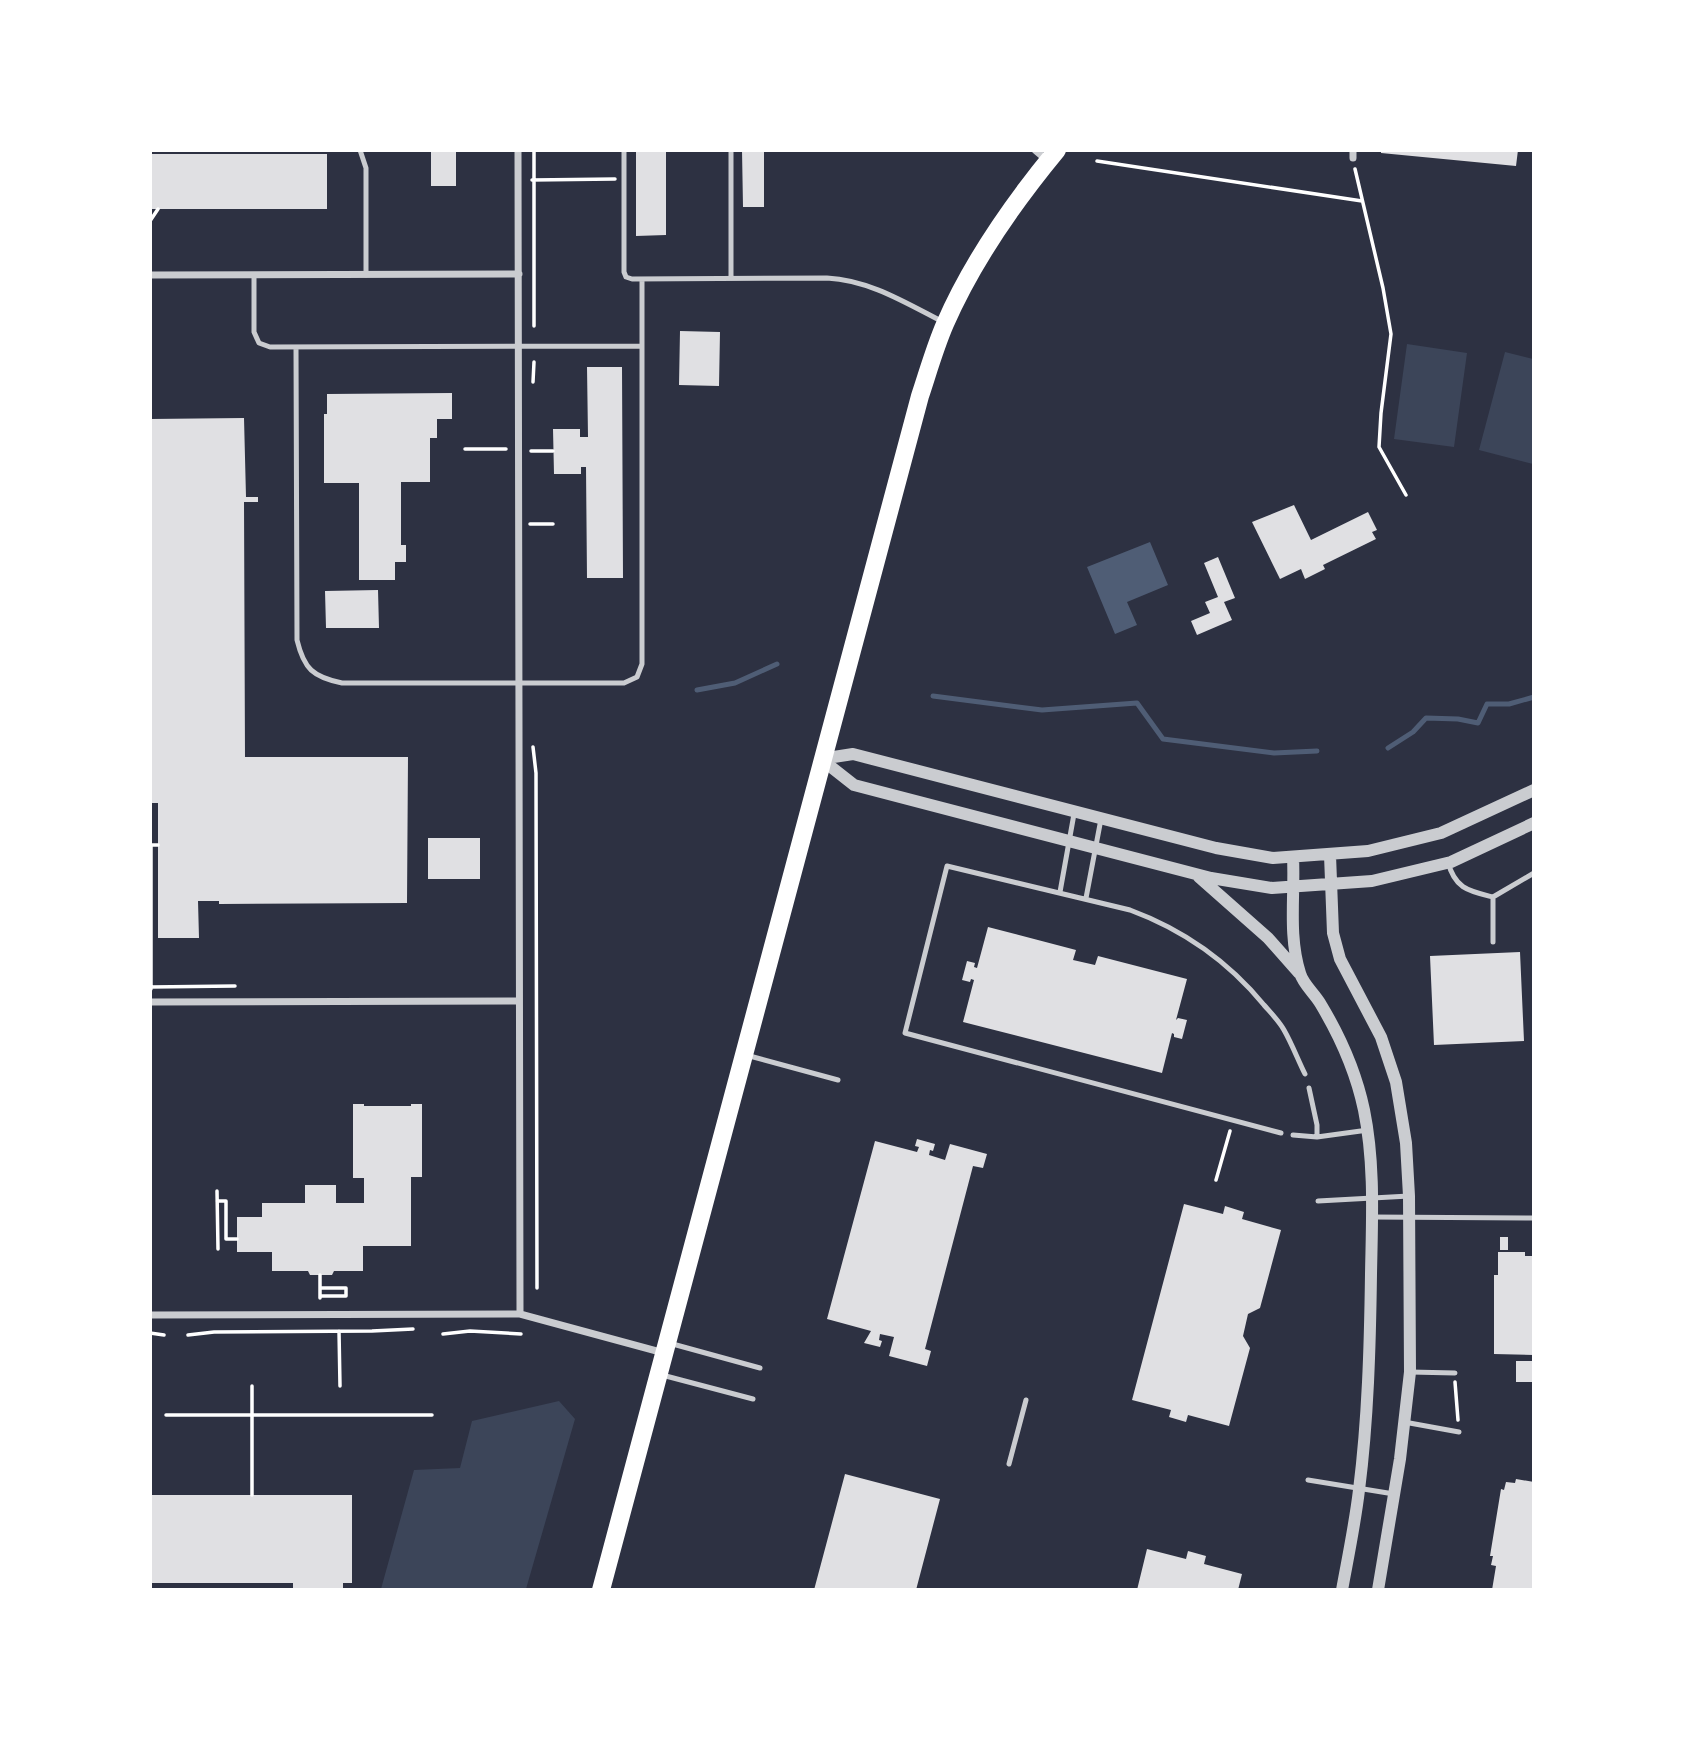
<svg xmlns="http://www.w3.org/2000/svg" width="1684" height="1740" font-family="'Source Sans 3',sans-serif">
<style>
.green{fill:#3c4559}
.water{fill:#4f5d75}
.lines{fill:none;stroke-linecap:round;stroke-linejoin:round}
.stream{stroke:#4f5d75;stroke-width:5}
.building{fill:#e0e0e3}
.path{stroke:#fff;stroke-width:3.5}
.service{stroke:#caccd0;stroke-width:5}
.minor{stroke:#caccd0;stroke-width:7}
.tertiary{stroke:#caccd0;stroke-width:12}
.primary{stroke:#fff;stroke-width:18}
</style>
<rect width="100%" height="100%" fill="#2d3142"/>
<path class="green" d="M1407 344 1467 353 1454 447 1394 439Z
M1505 352 1533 359V464L1479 450Z
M559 1401 575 1419 526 1589H381L414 1470 460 1468 472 1421Z"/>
<path class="water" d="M1150 542 1168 585 1127 602 1137 625 1115 634 1087 567Z"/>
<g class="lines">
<path class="stream" d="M697 690 735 683 777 664
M933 696 1042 710 1137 703 1163 739 1274 753 1317 751
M1388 748 1413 732 1426 718 1458 719 1478 723 1487 704H1509L1534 697"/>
</g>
<path class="building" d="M431 150H456V186H431Z
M636 150H666V235L636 236Z
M742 150H764V207H743Z
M1381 150H1518L1516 166 1381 153Z
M150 154H327V209H150Z
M680 331 720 332 719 386 679 385Z
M587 367H622L623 578H587L586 467H581V474H554L553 429H580V437H588Z
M452 393V419H437V438H430V482H401V545H406V562H395V580H359V483H324V414H327V394Z
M244 418 246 497H258V502H244L245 757H408L407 903 219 904V901H198L199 938H158V803H150V419Z
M1294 505 1311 540 1368 512 1377 530 1372 532 1376 539 1323 565 1325 569 1305 579 1301 569 1280 579 1252 522Z
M1218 557 1235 598 1224 602 1232 620 1197 635 1191 621 1210 613 1205 602 1218 597 1204 563Z
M378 590 379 628H326L325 591Z
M428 838H480V879H428Z
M988 927 1076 950 1073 960 1095 965 1098 956 1187 979 1176 1020 1178 1018 1187 1020 1182 1039 1174 1037V1034L1172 1033 1162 1073 963 1022 974 980 971 979 970 982 962 980 967 961 975 963 974 967 977 968Z
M1520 952 1524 1041 1434 1045 1430 956Z
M353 1104H364V1106H411V1104H422V1177H411V1246H363V1271H334L332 1275H310L308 1271H272V1252H237V1217H262V1203H305V1185H336V1203H364V1178H353Z
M917 1139 935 1144 933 1151 930 1150 929 1155 945 1160 950 1144 987 1154 983 1168 973 1166 925 1349 931 1351 927 1366 889 1356 894 1337 880 1334 879 1340 882 1341 880 1347 864 1343 871 1331 827 1319 875 1141 917 1152 919 1147 915 1146Z
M1184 1204 1223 1214 1225 1206 1244 1212 1242 1219 1281 1230 1260 1308 1248 1314 1243 1336 1250 1348 1229 1426 1188 1415 1186 1422 1169 1417 1171 1410 1132 1400Z
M1500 1237H1508V1250H1500Z
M1498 1252H1525V1256H1534V1355L1494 1354V1275H1498Z
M1516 1361H1534V1382H1516Z
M845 1474 940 1499 916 1590H814Z
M1516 1479 1534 1482V1590H1492L1496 1566 1491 1565 1493 1556H1490L1501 1489 1504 1490 1506 1482 1515 1483Z
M150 1495H352V1583H343V1590H293V1583H150Z
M1147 1549 1186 1559 1188 1551 1206 1556 1204 1564 1242 1574 1238 1590H1137Z"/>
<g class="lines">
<path class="path" d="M534 150V326
M1097 161 1362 201
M1355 169 1383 288 1391 334 1381 413 1379 447 1406 495
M532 180 615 179
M150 221 158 209
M533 382 534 362
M465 449H506
M531 451H553
M530 524H553
M533 747 536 773 537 1288
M150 987 235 986
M151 989V845H158
M1216 1180 1230 1131
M217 1191 218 1249
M217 1201H226V1239
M226 1239H237
M320 1275V1298
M320 1288H346V1296H320
M339 1331 340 1386
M150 1333 164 1335
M443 1334 470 1331 521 1334
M188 1335 214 1332 372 1331 413 1329
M1455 1382 1458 1420
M252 1386V1495
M166 1415H432"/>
<path class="service" d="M360 150 366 168V275
M624 150V272L626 277 632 279 827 278C869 280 906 303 943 322
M731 150V278
M254 275V332L259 343 270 347 642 346V664L637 677 624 683H342C313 677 304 669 297 640L296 347
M642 279V346
M1448 862C1455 889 1469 891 1493 897
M1060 892 1074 814
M1086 898 1101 819
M1493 942V897L1534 873
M746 1055 838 1080
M1309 1088 1317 1125V1137
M1281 1133 905 1033 947 866 1130 910C1184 930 1228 961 1264 1005 1271 1013 1279 1021 1284 1030 1292 1044 1298 1060 1305 1074
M1293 1135 1317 1137 1368 1130
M1318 1201 1409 1196
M1372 1217 1534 1218
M669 1343 760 1368
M1410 1372 1455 1373
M662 1375 753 1399
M1404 1422 1459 1432
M1009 1464 1026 1400
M1308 1480 1394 1494"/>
<path class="minor" d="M518 150 520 1314
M1035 150 1048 161
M1353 158V150
M150 275 519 274
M150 1002 519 1001
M150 1315 520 1314 664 1353"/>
<path class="tertiary" d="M821 759 854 785 1211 878 1272 888 1372 881 1451 862 1534 823
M821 759 853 754 1216 848 1273 858 1368 851 1441 833 1534 790
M1330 855 1333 933 1340 959 1381 1037 1396 1082 1406 1143 1409 1196 1410 1372 1400 1459 1378 1590
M1293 857C1295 895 1288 935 1300 973 1303 984 1314 993 1320 1003 1340 1036 1356 1072 1364 1110 1375 1164 1372 1219 1371 1274 1370 1346 1368 1419 1359 1490 1355 1524 1348 1557 1342 1590
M1199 877 1268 938 1299 973"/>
<path class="primary" d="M601 1590 920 396C928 372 935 347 945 324 972 262 1014 202 1057 150"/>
</g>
<rect width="1684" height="1740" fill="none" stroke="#ffffff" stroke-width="304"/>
</svg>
